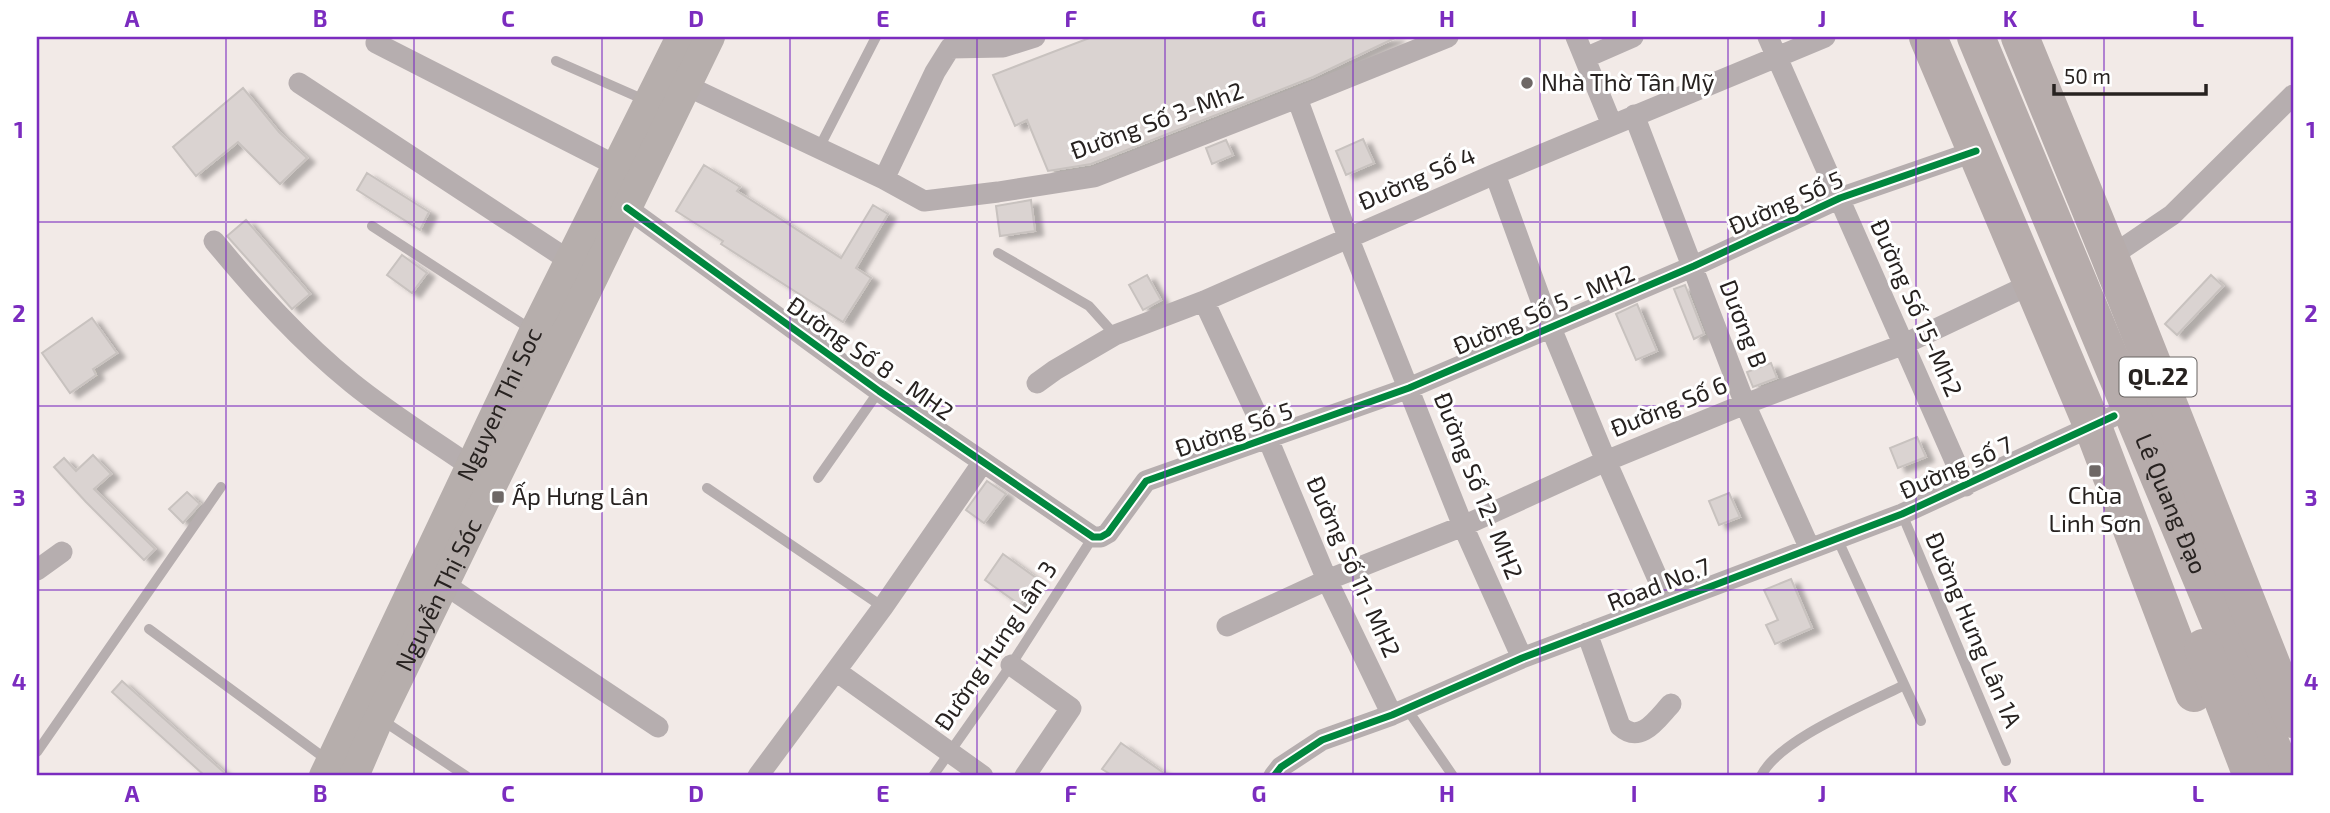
<svg xmlns="http://www.w3.org/2000/svg" width="2330" height="813" font-family="'Exo 2',sans-serif">
<style>
.building{fill:#dad3d1;stroke:#c8c2bf;stroke-width:2;filter:url(#shadow)}
.lines{fill:none;stroke-linecap:round;stroke-linejoin:round}
.lane{stroke:#b6aeaf;stroke-width:10}
.street{stroke:#b6aeaf;stroke-width:21}
.secondary{stroke:#b6aeac;stroke-width:30}
.highway{stroke:#b6acab;stroke-width:38}
.cycleway-casing{stroke:#fff;stroke-width:11}
.cycleway{stroke:#00873e;stroke-width:7}
.grid{fill:none;stroke:#7b2cbf;stroke-width:2;stroke-opacity:0.55}
.poi-dot{fill:#6e6866;stroke:#fff;stroke-width:2.5}
.labels{text-anchor:middle;stroke-width:6;stroke-linejoin:round;paint-order:stroke}
.shield{fill:#fff;stroke:#686463;stroke-width:2}
.shield-label{font-size:23px;font-weight:bold;fill:#272220}
.poi-label{font-size:24px;fill:#272220;stroke:#fff;text-anchor:start}
.street-label{font-size:24px;fill:#272220;stroke:#fff}
.neatline{fill:none;stroke:#7b2cbf;stroke-width:2.5}
.grid-label{font-size:23px;text-anchor:middle;font-weight:bold;fill:#7b2cbf}
</style>
<defs>
<filter id="shadow"><feDropShadow dx="8" dy="4.5" stdDeviation="2" flood-color="#0004"/></filter>
</defs>
<rect width="100%" height="100%" fill="#f2eae7"/>
<path class="building" d="M1092 37H1397L1313 77 1091 164 1048 171 1027 120 1015 126 993 75Z
M243 88 279 132 307 158 280 184 238 142 196 176 173 147Z
M1363 139 1374 163 1346 175 1336 151Z
M1226 140 1233 155 1212 164 1206 148Z
M704 165 740 187 737 191 841 258 873 205 888 214 856 268 871 278 843 322 721 244 723 241 676 211Z
M367 173 429 212 420 230 357 190Z
M1031 200 1035 231 1000 236 996 206Z
M246 220 310 294 292 309 227 236Z
M402 255 427 273 412 293 387 275Z
M1147 275 1161 300 1143 310 1129 285Z
M2211 275 2223 286 2177 335 2165 324Z
M1685 285 1704 334 1694 339 1674 289Z
M1637 304 1657 351 1636 360 1616 314Z
M92 318 117 353 93 369 96 375 70 393 42 353Z
M1771 363 1777 378 1753 387 1747 372Z
M1917 437 1926 457 1898 468 1890 448Z
M93 455 111 474 94 489 155 549 144 560 86 502 54 467 64 458 76 471Z
M987 481 1006 494 984 523 966 510Z
M187 492 200 504 183 523 169 509Z
M1729 493 1740 517 1719 525 1709 501Z
M1003 554 1039 580 1020 605 985 580Z
M1791 579 1812 628 1775 644 1766 625 1778 620 1764 590Z
M122 681 228 776H205L112 692Z
M1121 743 1168 776H1113L1102 769Z"/>
<g class="lines">
<path class="lane" d="M556 61 647 101
M819 148 876 37
M372 226 532 330
M998 253 1089 306 1115 335
M818 478 879 391
M707 488 883 607
M1902 514 2006 761
M1837 538 1921 721
M149 629 330 762
M1407 709 1453 776
M382 720 466 776
M37 752 221 487
M933 776 1011 665 1093 537
M1761 776C1779 739 1866 705 1904 685"/>
<path class="street" d="M1576 37 1612 125
M1768 37 1966 486
M376 43 617 166
M1585 58 1633 37
M299 83 570 261
M687 86 884 179 924 201 998 192 1094 177 1297 98 1448 37
M1297 98 1348 237 1463 526 1522 658
M1634 115 1745 404 1810 549
M1495 174 1551 328 1606 461 1668 602
M884 179 935 72 950 48 1003 47 1035 37
M627 208 879 391 1093 537H1101L1108 533 1146 481 1409 388 1694 266 1840 198 1976 151
M214 241C257 293 300 341 352 383 389 413 431 439 470 466
M2110 257 2172 215 2293 95
M1204 301 1268 439 1327 580 1392 715
M1037 383 1055 370 1115 335 1204 301 1495 174 1825 37
M37 570 62 552
M444 584 658 727
M1227 626 1327 580 1463 526 1606 461 1745 404 1902 345 2031 284
M1587 633 1620 726C1641 745 1657 719 1671 704
M1011 665 1071 708 1025 776
M836 671 983 776
M758 776 883 607 983 462
M1274 776 1281 767 1322 740 1392 715 1522 658 1902 514 2114 416"/>
<g class="secondary">
<path id="s1" d="M324 776 534 332 681 37"/>
<path id="s2" d="M354 776 379 718 710 37"/>
</g>
<g class="highway">
<path d="M1928 37 2093 427 2194 693"/>
<path id="s3" d="M1976 37 2284 776"/>
<path d="M2020 37 2110 257 2293 719"/>
<path d="M2203 648 2252 776"/>
</g>
<defs>
<path id="cycleway" d="M627 208 879 391 1093 537H1101L1108 533 1146 481 1409 388 1694 266 1840 198 1976 151
M1274 776 1281 767 1322 740 1392 715 1522 658 1902 514 2114 416"/>
</defs>
<use href="#cycleway" class="cycleway-casing"/>
<use href="#cycleway" class="cycleway"/>
</g>
<path class="grid" d="M226 37V776M414 37V776M602 37V776M790 37V776M977 37V776M1165 37V776M1353 37V776M1540 37V776M1728 37V776M1916 37V776M2104 37V776M37 222H2293M37 406H2293M37 590H2293"/>
<g class="poi-dot">
<circle cx="1527" cy="83" r="7"/>
<rect x="2088" y="464" width="14" height="14" rx="3.5"/>
<rect x="491" y="490" width="14" height="14" rx="3.5"/>
</g>
<g class="labels">
<rect class="shield" x="2119.5" y="357.5" width="77" height="39" rx="5"/>
<g class="shield-label">
<text x="2158" y="385">QL.22</text>
</g>
<g class="poi-label">
<text x="1541" y="91">Nhà Thờ Tân Mỹ</text>
<text x="2095" y="504" text-anchor="middle">Chùa<tspan x="2095" dy="28">Linh Sơn</tspan></text>
<text x="512" y="505">Ấp Hưng Lân</text>
</g>
<g class="street-label">
<text transform="translate(1157 121) rotate(-20)" y="8">Đường Số 3-Mh2</text>
<text transform="translate(1417 179) rotate(-23)" y="8">Đường Số 4</text>
<text transform="translate(1786 203) rotate(-24)" y="8">Đường Số 5</text>
<text transform="translate(1916 308) rotate(66)" y="8">Đường Số 15-Mh2</text>
<text transform="translate(1544 310) rotate(-23)" y="8">Đường Số 5 - MH2</text>
<text transform="translate(1743 324) rotate(69)" y="8">Dương B</text>
<text transform="translate(870 359) rotate(35)" y="8">Đường Số 8 - MH2</text>
<text dy="8" stroke="none"><textPath href="#s1" startOffset="411">Nguyen Thi Soc</textPath></text>
<text transform="translate(1669 407) rotate(-22)" y="8">Đường Số 6</text>
<text transform="translate(1234 430) rotate(-19)" y="8">Đường Số 5</text>
<text transform="translate(1956 468) rotate(-24)" y="8">Đường số 7</text>
<text transform="translate(1478 486) rotate(68)" y="8">Đường Số 12- MH2</text>
<text dy="8" stroke="none"><textPath href="#s3" startOffset="506">Lê Quang Đạo</textPath></text>
<text transform="translate(1353 567) rotate(66)" y="8">Đường Số 11- MH2</text>
<text transform="translate(1659 585) rotate(-21)" y="8">Road No.7</text>
<text dy="8" stroke="none"><textPath href="#s2" startOffset="200">Nguyễn Thị Sóc</textPath></text>
<text transform="translate(1973 630) rotate(67)" y="8">Đường Hưng Lân 1A</text>
<text transform="translate(996 646) rotate(-56)" y="8">Đường Hưng Lân 3</text>
</g>
</g>
<rect width="2330" height="813" fill="none" stroke="#ffffff" stroke-width="77"/>
<path d="M2054 84v10h152v-10" fill="none" stroke="#272220" stroke-width="3.5"/>
<text x="2064" y="84" font-size="21" fill="#272220" stroke="#ffffff" stroke-width="5" paint-order="stroke">50 m</text>
<rect x="38" y="38" width="2254" height="736" class="neatline"/>
<g class="grid-label">
<text x="132" y="27">A</text>
<text x="320" y="27">B</text>
<text x="508" y="27">C</text>
<text x="696" y="27">D</text>
<text x="883" y="27">E</text>
<text x="1071" y="27">F</text>
<text x="1259" y="27">G</text>
<text x="1447" y="27">H</text>
<text x="1634" y="27">I</text>
<text x="1822" y="27">J</text>
<text x="2010" y="27">K</text>
<text x="2198" y="27">L</text>
<text x="19" y="138">1</text>
<text x="2311" y="138">1</text>
<text x="19" y="322">2</text>
<text x="2311" y="322">2</text>
<text x="19" y="506">3</text>
<text x="2311" y="506">3</text>
<text x="19" y="690">4</text>
<text x="2311" y="690">4</text>
<text x="132" y="802">A</text>
<text x="320" y="802">B</text>
<text x="508" y="802">C</text>
<text x="696" y="802">D</text>
<text x="883" y="802">E</text>
<text x="1071" y="802">F</text>
<text x="1259" y="802">G</text>
<text x="1447" y="802">H</text>
<text x="1634" y="802">I</text>
<text x="1822" y="802">J</text>
<text x="2010" y="802">K</text>
<text x="2198" y="802">L</text>
</g>
</svg>
